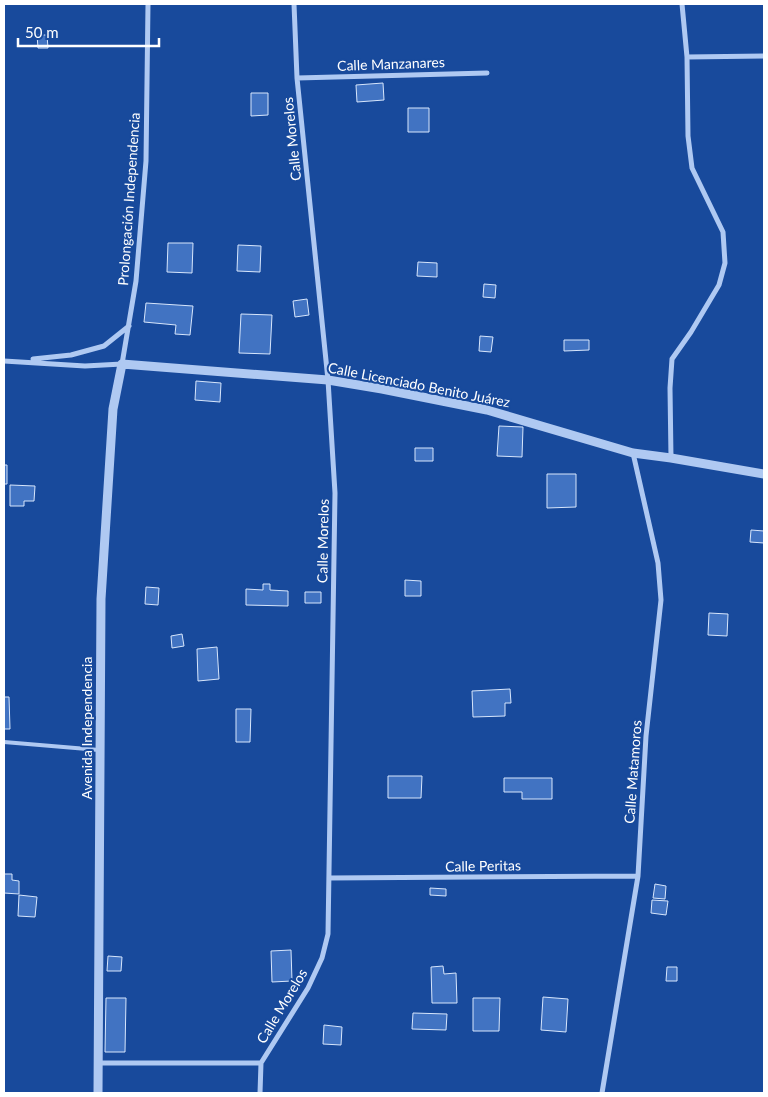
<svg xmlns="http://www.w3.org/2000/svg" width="768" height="1097" font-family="Lato,sans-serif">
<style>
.building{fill:#4173c2;stroke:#d7e6fc}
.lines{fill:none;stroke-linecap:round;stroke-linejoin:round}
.service{stroke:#afc9f2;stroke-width:4}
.minor{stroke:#afc9f2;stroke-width:5}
.tertiary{stroke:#afc9f2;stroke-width:9}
.labels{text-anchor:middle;stroke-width:4;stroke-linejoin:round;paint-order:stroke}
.street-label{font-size:14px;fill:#fff;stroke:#184a9c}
</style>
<rect width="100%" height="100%" fill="#184a9c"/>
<path class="building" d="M37 35H47L48 48H38Z
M383 83 384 100 357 102 356 85Z
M251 93H268V115L251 116Z
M408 108H429V132H408Z
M168 243H193L192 273 167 272Z
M238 245 261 246 260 272 237 271Z
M418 262 437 263V277L417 276Z
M484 284 496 285 495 298 483 297Z
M307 299 309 315 295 317 293 301Z
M146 303 193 306 190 335 175 334 176 325 144 322Z
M241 314 272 315 270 354 239 353Z
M480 336 493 337 491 352 479 351Z
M564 340H589V350L564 351Z
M196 381 221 383 220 402 195 400Z
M499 426 523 427 522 457 497 456Z
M415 448H433V461H415Z
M4 465H7V484H4Z
M547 474H576V507L547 508Z
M10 485 35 486 34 501H24V506H10Z
M751 530 764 531V543L750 542Z
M405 580 421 581V596H405Z
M263 584H270V590L288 591V606L246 605V589L263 590Z
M146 587 159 588 158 605 145 604Z
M305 592H321V603H305Z
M709 613 728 614 727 636 708 635Z
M182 634 184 646 172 648 171 636Z
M217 647 219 679 198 681 197 649Z
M510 689 511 703H505V716L473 717 472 691Z
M4 697H9L10 729H4Z
M236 709H251L250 742H236Z
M388 776H422L421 798H388Z
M504 778H552V799H522V792H504Z
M4 874H12V880L19 881V894L4 893Z
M655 884 666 886 665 899 653 898Z
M430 888 446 889V896L430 895Z
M19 895 37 897 35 917 18 916Z
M652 900 668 901 666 915 651 913Z
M291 950 292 981 272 982 271 951Z
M108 956 122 957 121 971H107Z
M443 966 444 974 456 973 457 1003H432L431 967Z
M667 967H677V981H666Z
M543 997 568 999 566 1032 541 1030Z
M106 998H126L125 1052H105Z
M473 998H500L499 1031H473Z
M413 1013 447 1014 446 1030 412 1029Z
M324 1025 342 1027 341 1045 323 1044Z"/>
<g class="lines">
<path class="service" d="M4 742 99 750"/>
<path class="minor" d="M687 57 764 56
M297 78 487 73
M33 359 71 355 104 346 129 326
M4 361 85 366 122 364 136 281 146 161 148 4
M671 458 670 388 672 359 691 332 719 285 725 263 723 232 692 168 688 136 687 57 682 4
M329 878 638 876
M98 1063H261
M261 1063 308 988 322 958 328 934 335 493 328 380 297 78 294 4
M260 1093 261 1063
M602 1093 638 876 646 736 661 600 658 563 633 453"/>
<path class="tertiary" d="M98 1093 101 599 113 409 122 364 328 380 382 389 487 410 633 453 671 458 764 474"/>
</g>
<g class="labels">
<g class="street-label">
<text transform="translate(391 64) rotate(-2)" y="5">Calle Manzanares</text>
<text transform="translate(292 139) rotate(-96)" y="5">Calle Morelos</text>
<text transform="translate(129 199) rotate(-86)" y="5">Prolongación Independencia</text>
<text transform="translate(419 385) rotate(11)" y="5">Calle Licenciado Benito Juárez</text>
<text transform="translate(323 541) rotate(-89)" y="5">Calle Morelos</text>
<text transform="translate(87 728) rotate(-90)" y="5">Avenida Independencia</text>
<text transform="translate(633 772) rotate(-86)" y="5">Calle Matamoros</text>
<text transform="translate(483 866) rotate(-1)" y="5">Calle Peritas</text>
<text transform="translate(282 1006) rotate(-59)" y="5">Calle Morelos</text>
</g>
</g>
<rect width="768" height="1097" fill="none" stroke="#ffffff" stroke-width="10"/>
<path d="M18 38v8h141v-8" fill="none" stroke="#ffffff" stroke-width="2.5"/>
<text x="25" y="38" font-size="15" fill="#ffffff" stroke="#184a9c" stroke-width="4" paint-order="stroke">50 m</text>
</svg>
